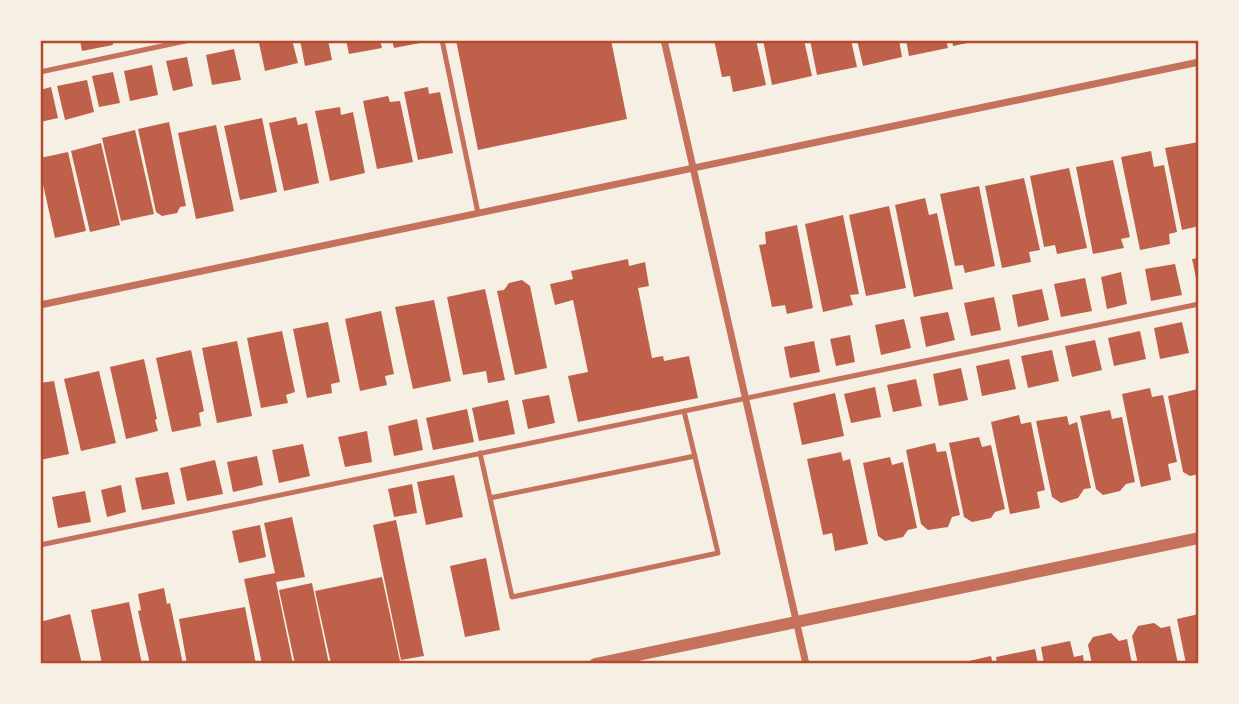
<svg xmlns="http://www.w3.org/2000/svg" width="1239" height="704" font-family="'Roboto Condensed',sans-serif">
<style>
.building{fill:#bf614a}
.lines{fill:none;stroke-linecap:round;stroke-linejoin:round}
.service{stroke:#c5725c;stroke-width:5}
.minor{stroke:#c5725c;stroke-width:7}
.tertiary{stroke:#c5725c;stroke-width:12}
.neatline{fill:none;stroke:#b5482f;stroke-width:2.5}
</style>
<rect width="100%" height="100%" fill="#f6efe4"/>
<path class="building" d="M80 40H112L113 45 82 51Z
M274 40H292L298 63 265 71 259 43Z
M300 40H328L332 60 305 66Z
M346 40H380L382 48 349 54Z
M392 40H420V43L394 48Z
M456 40H611L627 119 478 150Z
M714 40H756L766 85 733 92 730 76 722 77Z
M763 40H804L812 76 772 85Z
M810 40H851L857 67 817 75Z
M857 40H899L902 57 863 66Z
M906 40H946L948 48 909 56Z
M952 40H977V41L953 46Z
M234 49 241 80 212 85 206 55Z
M187 57 193 86 173 91 166 61Z
M152 65 158 95 130 101 124 71Z
M113 72 120 103 99 107 92 76Z
M87 80 94 112 65 120 57 86Z
M51 87 58 118 40 122V90Z
M428 87 429 94 440 92 453 153 418 160 404 92Z
M388 96 390 102 400 101 413 162 377 169 363 101Z
M340 107 341 115 353 112 365 173 330 181 315 111Z
M296 117 298 125 307 123 319 183 284 191 269 123Z
M262 118 277 192 240 200 224 126Z
M169 122 186 206 180 207 177 213 162 216 156 212 138 129Z
M216 125 234 211 196 219 178 133Z
M135 130 154 214 121 221 102 138Z
M1199 142V226L1182 230 1165 148Z
M101 143 120 225 90 232 71 151Z
M1151 151 1154 167 1164 165 1177 232 1169 234 1170 244 1140 250 1121 157Z
M68 152 86 231 55 238 40 171V158Z
M1113 160 1130 237 1121 239 1124 248 1093 254 1076 167Z
M1069 168 1087 248 1057 254 1055 245 1044 247 1030 176Z
M1024 178 1040 250 1029 252 1031 262 1002 268 985 186Z
M979 186 995 266 965 273 963 265 955 266 940 194Z
M925 198 929 215 937 213 953 289 914 297 895 205Z
M889 206 906 288 866 296 849 215Z
M843 215 859 294 850 295 853 305 823 312 805 224Z
M797 225 813 308 787 314 785 305 772 307 759 245 766 244 765 232Z
M1199 258V286L1198 287 1192 259Z
M628 259 629 266 645 262 649 286 638 288 652 358 663 356 664 361 689 356 698 398 578 422 568 376 588 372 573 300 555 305 550 284 573 279 571 271Z
M1175 264 1182 295 1151 301 1145 269Z
M1121 272 1127 304 1107 309 1101 277Z
M1085 278 1092 311 1061 317 1054 284Z
M522 280 530 286 547 368 515 375 497 291 504 290 509 283Z
M485 289 505 380 488 383 486 371 463 375 447 297Z
M1042 289 1049 320 1018 327 1012 295Z
M994 297 1001 330 971 336 964 303Z
M434 300 451 381 413 389 395 307Z
M381 311 394 374 385 376 387 385 360 391 345 319Z
M948 312 955 340 926 347 920 317Z
M904 319 911 348 881 355 875 325Z
M328 322 340 382 331 384 332 393 307 398 293 329Z
M1182 322 1189 353 1160 359 1154 328Z
M282 331 295 392 286 395 288 403 261 408 247 338Z
M1140 331 1146 359 1114 366 1108 338Z
M850 335 855 362 836 366 830 339Z
M1095 340 1102 370 1072 377 1065 346Z
M237 341 252 416 217 423 202 348Z
M814 341 820 372 790 378 784 347Z
M191 350 204 411 199 413 201 426 172 432 156 358Z
M1052 350 1059 381 1028 388 1021 356Z
M144 359 157 419 155 420 158 431 126 439 110 367Z
M1009 359 1016 389 982 396 976 366Z
M961 368 968 400 939 406 933 374Z
M99 371 116 443 81 451 64 379Z
M916 379 922 406 893 412 887 385Z
M54 381 69 454 40 460V383Z
M875 387 881 417 851 423 844 394Z
M1150 388 1152 397 1163 395 1177 462 1168 464 1171 480 1141 487 1122 394Z
M1198 389 1199 474 1190 476 1183 472 1168 396Z
M835 393 844 436 802 445 793 403Z
M549 395 555 423 528 429 522 400Z
M508 400 515 434 479 441 472 408Z
M467 409 474 442 433 450 426 418Z
M1110 410 1112 419 1122 417 1135 482 1126 484 1120 491 1103 495 1096 489 1080 416Z
M1019 415 1021 424 1031 422 1045 490 1037 492 1040 508 1010 514 991 422Z
M1067 416 1069 425 1077 422 1091 488 1084 489 1078 498 1061 503 1052 497 1036 421Z
M417 419 423 450 394 456 388 426Z
M367 431 372 462 345 467 338 437Z
M979 437 982 447 991 445 1005 509 995 512 991 518 972 522 964 517 949 443Z
M935 443 937 452 946 451 960 515 952 517 948 527 928 530 921 524 906 450Z
M303 444 310 476 279 483 272 450Z
M841 452 843 461 850 459 868 544 835 551 832 533 823 535 807 459Z
M257 456 263 485 233 492 227 462Z
M890 457 892 465 903 462 917 528 908 530 903 537 885 541 878 536 863 463Z
M215 460 223 494 187 501 180 468Z
M168 472 175 504 142 510 135 478Z
M454 475 463 517 426 525 417 482Z
M412 484 417 513 394 517 388 489Z
M121 485 126 512 107 517 101 490Z
M85 491 91 522 58 528 52 497Z
M292 517 305 577 276 582 293 664H262L244 579 275 573 264 523Z
M396 520 424 656 401 660 373 525Z
M260 525 266 557 239 563 232 531Z
M486 558 500 630 465 637 450 566Z
M382 577 400 661 384 664H331L315 591Z
M312 583 329 664H295L279 590Z
M164 588 167 604 170 603 183 664H150L138 611 141 610 138 594Z
M129 602 142 664H102L91 610Z
M245 607 256 664H187L179 619Z
M70 614 82 664H44L40 648V622Z
M1199 614V664H1186L1177 619Z
M1154 623 1161 628 1170 626 1178 664H1138L1132 636 1138 626Z
M1111 633 1119 641 1127 639 1132 664H1092L1088 645 1093 637Z
M1070 641 1074 657 1083 655 1084 664H1044L1041 647Z
M1035 649 1038 664H997L996 657Z
M991 656 993 664H960V663Z"/>
<g class="lines">
<path class="service" d="M442 40 478 213
M40 72 190 40
M480 453 512 597 718 553 684 411
M490 498 695 456
M40 545 1199 304"/>
<path class="minor" d="M664 40 806 664
M40 305 1199 62"/>
<path class="tertiary" d="M595 664 1199 538"/>
</g>
<rect width="1239" height="704" fill="none" stroke="#f6efe4" stroke-width="84"/>
<rect x="42" y="42" width="1155" height="620" class="neatline"/>
</svg>
